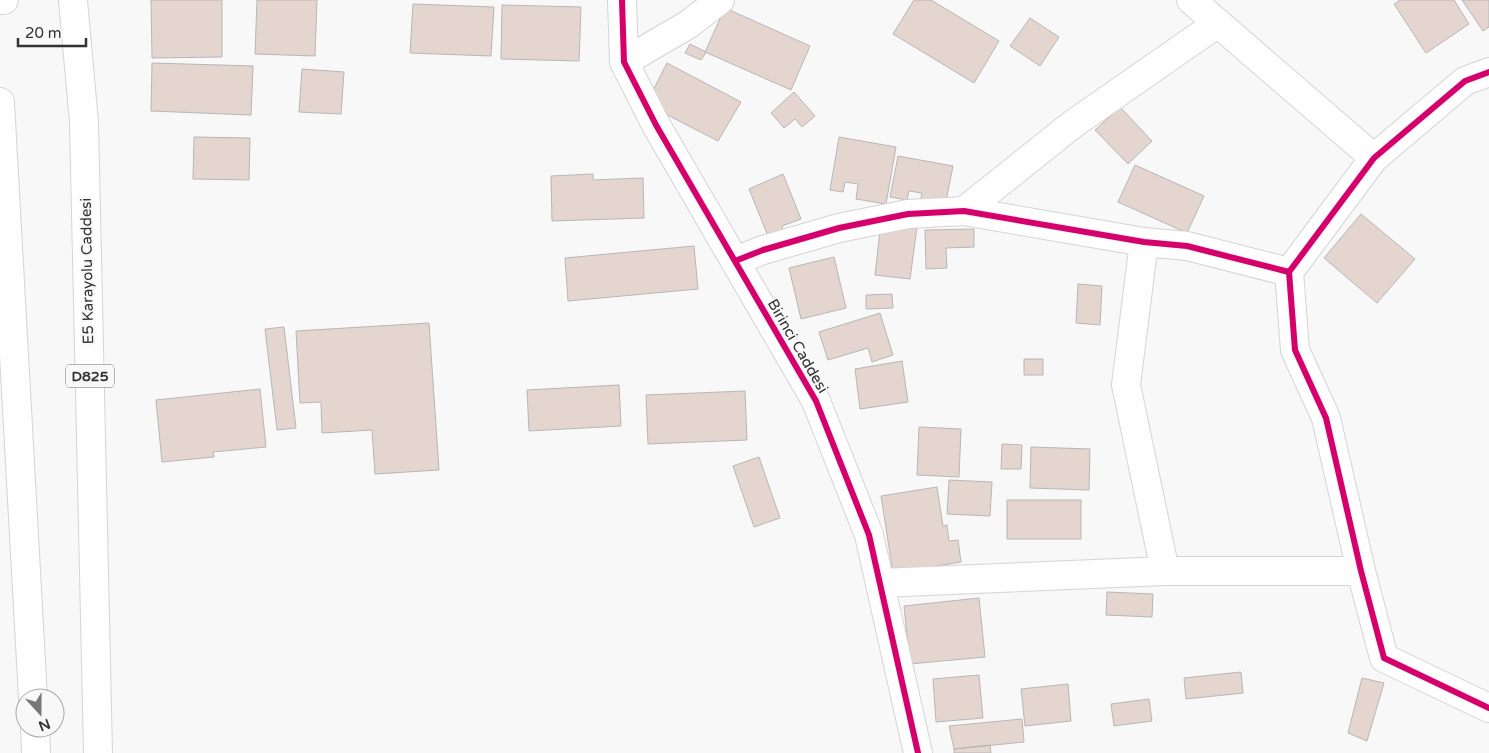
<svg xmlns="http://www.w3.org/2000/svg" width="1489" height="753" font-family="'Varela Round',sans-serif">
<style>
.building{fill:#e5d5cf;stroke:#b7b6b6}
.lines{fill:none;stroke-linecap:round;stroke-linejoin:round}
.minor-casing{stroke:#d4d4d5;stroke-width:30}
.highway-casing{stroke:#d4d4d5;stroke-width:30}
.minor{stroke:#fefefe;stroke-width:28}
.highway{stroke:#fefefe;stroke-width:28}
.cycleway-casing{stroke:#f8f8f9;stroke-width:9}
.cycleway{stroke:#d6006c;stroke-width:6}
.labels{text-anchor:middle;stroke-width:4.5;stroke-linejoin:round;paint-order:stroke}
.shield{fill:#f8f8f9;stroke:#6d6d6e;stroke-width:1}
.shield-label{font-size:14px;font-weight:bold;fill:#323232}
.street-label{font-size:15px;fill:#323232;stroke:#f8f8f9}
</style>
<rect width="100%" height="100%" fill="#f8f8f9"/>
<path class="building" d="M151 0H222V57L152 58Z
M257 0H317L315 56 255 54Z
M914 0H931L999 41 974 83 893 34Z
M1400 0H1454L1469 24 1426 53 1394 4Z
M1462 0H1489V27L1483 31Z
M413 4 494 7 491 56 410 53Z
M502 5 581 7 579 61 501 59Z
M725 8 810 46 791 90 705 52Z
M1030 18 1059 37 1040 66 1010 46Z
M690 44 706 52 701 60 685 53Z
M152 63 253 66 251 115 151 111Z
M667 63 741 102 718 141 646 104Z
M302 69 344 72 341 114 299 112Z
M794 92 815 116 802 127 795 119 784 128 771 113Z
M1120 107 1152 141 1128 164 1095 130Z
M194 137 250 138 249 180 193 179Z
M839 137 896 147 886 204 856 199 858 184 845 182 843 192 830 190Z
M898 156 953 166 944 211 919 207 922 193 909 191 907 200 890 197Z
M1135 165 1204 196 1187 233 1118 202Z
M593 174V180L643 178 644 218 552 221 551 176Z
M783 174 801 219 782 226 783 230 768 236 749 189Z
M1361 214 1415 259 1377 303 1324 258Z
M881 222 917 227 910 279 875 275Z
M974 229V247L946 248 947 268 926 269 925 230Z
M694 246 698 289 568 301 565 258Z
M834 257 846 308 801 319 789 268Z
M1078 284 1102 286 1100 325 1076 323Z
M892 294 893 308 866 309V295Z
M880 313 893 355 872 362 868 348 828 360 819 332Z
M429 323 439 470 375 474 372 430 322 433 321 402 300 403 296 331Z
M284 327 296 428 277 430 265 329Z
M1024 359H1043V375H1024Z
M902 361 908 402 860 409 855 369Z
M619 385 621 426 529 431 527 390Z
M260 389 266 447 213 452 214 457 162 462 156 400Z
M745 391 747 440 648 444 646 395Z
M919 427 961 429 959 477 917 475Z
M1002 444 1022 445 1021 469H1001Z
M1031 447 1090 449 1089 490 1030 488Z
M759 457 780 518 754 527 733 466Z
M949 480 992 482 990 516 947 514Z
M937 487 943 526 947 525 949 541 958 540 961 562 893 573 881 496Z
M1007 500H1081V539H1007Z
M1107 592 1153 594 1152 617 1106 615Z
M979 598 985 657 910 664 904 606Z
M1241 672 1243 693 1186 699 1184 678Z
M979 675 983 718 936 722 933 679Z
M1362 678 1384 683 1367 741 1348 733Z
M1068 684 1071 721 1025 726 1021 689Z
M1149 699 1152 721 1114 726 1111 704Z
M1022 719 1024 742 954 749 949 726Z
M990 745 991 753H954V749Z"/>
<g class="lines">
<defs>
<path id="minor" d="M622 0 624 62 656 125 816 401 869 535 918 753
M1191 0 1374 158
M624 62 689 24 720 0
M964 211 1073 124 1218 23
M1144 242 1126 385 1165 571
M735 261 763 250 839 228 908 214 964 211 1144 242 1187 246 1289 272 1374 158 1465 81 1489 72
M1289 272 1295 350 1326 418 1361 571 1384 658 1489 708
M880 583 1165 571H1361"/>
<path id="highway" d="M0 0H4
M73 0 84 122 98 753
M0 102 33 698
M35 728 36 753"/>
</defs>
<use href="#minor" class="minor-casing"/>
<use href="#highway" class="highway-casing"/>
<use href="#minor" class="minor"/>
<use href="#highway" class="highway"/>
<defs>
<path id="cycleway" d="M622 0 624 62 656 125 816 401 869 535 918 753
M735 261 763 250 839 228 908 214 964 211 1144 242 1187 246 1289 272 1374 158 1465 81 1489 72
M1289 272 1295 350 1326 418 1361 571 1384 658 1489 708"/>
</defs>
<use href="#cycleway" class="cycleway-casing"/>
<use href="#cycleway" class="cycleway"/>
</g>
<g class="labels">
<rect class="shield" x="66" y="364.5" width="48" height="23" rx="4"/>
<g class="shield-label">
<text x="90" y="381">D825</text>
</g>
<g class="street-label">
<text transform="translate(87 271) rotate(-91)" y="5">E5 Karayolu Caddesi</text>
<text transform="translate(798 346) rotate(60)" y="5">Birinci Caddesi</text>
</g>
</g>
<g transform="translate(40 713) rotate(159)"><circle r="24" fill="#f8f8f9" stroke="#a9a9a9"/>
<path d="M0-4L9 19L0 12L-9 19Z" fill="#777778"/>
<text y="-8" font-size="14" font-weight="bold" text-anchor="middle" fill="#323232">N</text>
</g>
<path d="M18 38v8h68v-8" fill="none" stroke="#323232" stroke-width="2.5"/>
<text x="25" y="38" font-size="15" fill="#323232" stroke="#f8f8f9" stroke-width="4" paint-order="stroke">20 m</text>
</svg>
